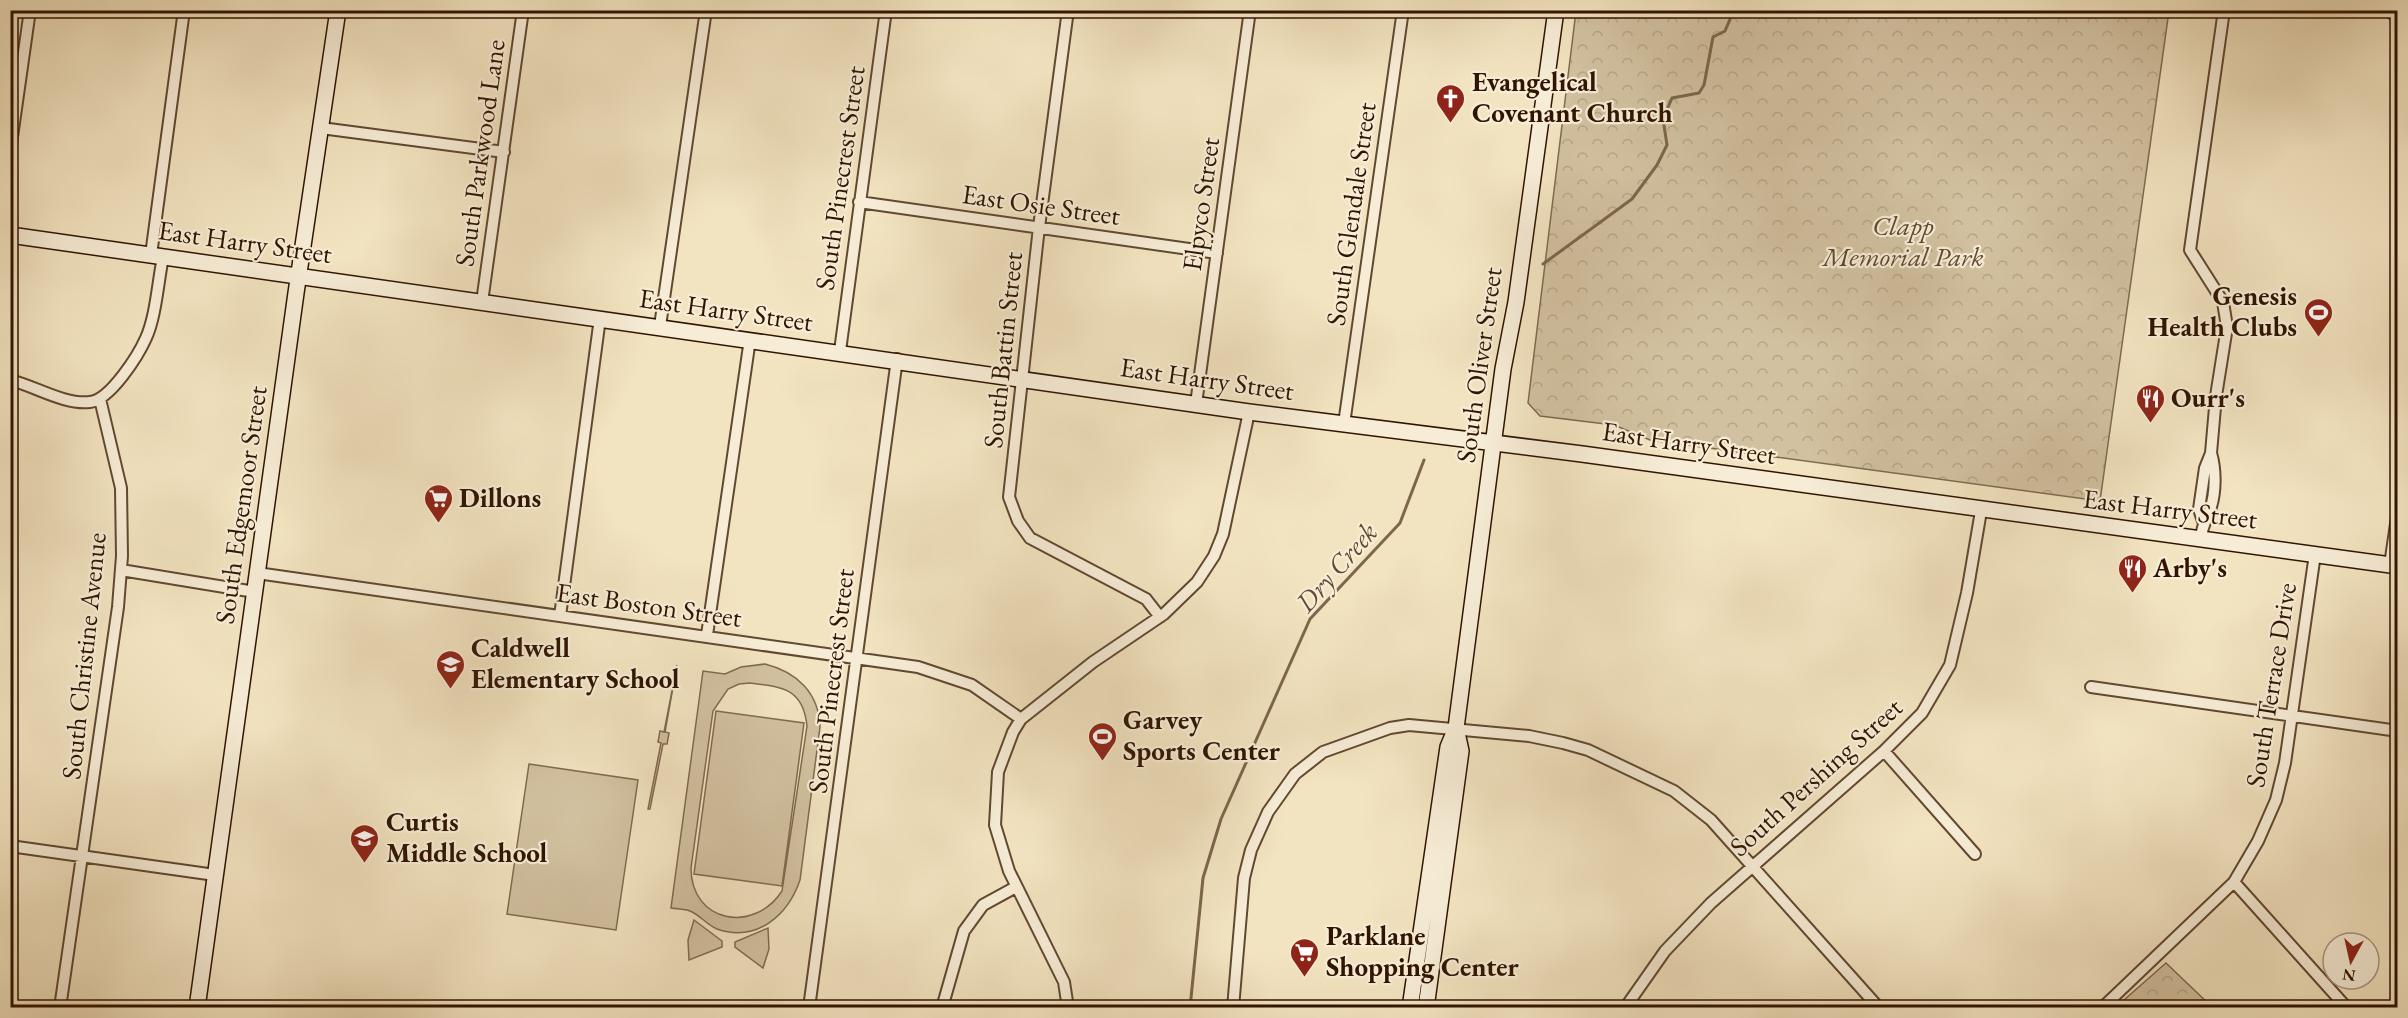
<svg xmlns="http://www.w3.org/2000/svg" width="2408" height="1018" font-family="'EB Garamond',serif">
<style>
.grass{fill:#d2c1a0;stroke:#816a50;stroke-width:1.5;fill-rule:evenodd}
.forest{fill:url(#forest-crowns);stroke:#816a50;stroke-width:1.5}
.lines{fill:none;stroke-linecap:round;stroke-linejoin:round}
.stream{stroke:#7d664c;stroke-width:3}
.street-casing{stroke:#614830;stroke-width:14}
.secondary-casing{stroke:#301400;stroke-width:18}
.street{stroke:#f7edd7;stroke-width:10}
.secondary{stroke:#f7edd7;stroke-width:15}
.labels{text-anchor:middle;stroke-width:4.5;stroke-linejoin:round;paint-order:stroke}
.poi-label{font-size:27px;font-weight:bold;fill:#301400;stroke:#f7edd7;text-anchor:start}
.street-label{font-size:27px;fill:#301400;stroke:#f7edd7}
.park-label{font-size:27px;font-style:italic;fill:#614830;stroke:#f7edd7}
.water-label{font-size:28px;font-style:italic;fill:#644b33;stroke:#f7edd7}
</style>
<defs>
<pattern id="forest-crowns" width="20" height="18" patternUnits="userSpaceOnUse" patternTransform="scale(1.5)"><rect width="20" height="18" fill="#d2c1a0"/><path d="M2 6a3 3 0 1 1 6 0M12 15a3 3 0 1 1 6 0" fill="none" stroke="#b5a588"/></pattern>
</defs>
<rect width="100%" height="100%" fill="#f3e4c1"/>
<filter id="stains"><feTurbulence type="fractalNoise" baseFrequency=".00333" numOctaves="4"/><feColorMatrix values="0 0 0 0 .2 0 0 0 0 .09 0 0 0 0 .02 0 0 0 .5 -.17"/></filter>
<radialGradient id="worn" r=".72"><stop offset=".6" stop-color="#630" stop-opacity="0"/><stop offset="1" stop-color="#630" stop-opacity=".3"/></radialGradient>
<path class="grass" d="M765 664C797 672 819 693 820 727L800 880C788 915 757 943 717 929 707 925 700 915 690 911 685 909 677 909 671 908L703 671 725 674 741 667ZM750 683C782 687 803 688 807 726L782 891C754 934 691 923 691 868L713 711 728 689 739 684Z
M677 665 665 732 669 733 667 744H663L650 809H648L661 743 658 742 660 731 664 732Z
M716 711 804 723 782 886 694 874Z
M529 764 638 780 616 930 507 914Z
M694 920 722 941V947L689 960 688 940Z
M768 928 769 949 763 968 735 947V942Z"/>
<path class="forest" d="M1576 11H2169L2100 501 1650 440 1614 425 1540 416 1528 403Z
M2166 963 2212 1007H2116Z"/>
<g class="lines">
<path class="stream" d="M1543 264 1632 199 1657 165 1667 145 1663 119 1672 98 1699 93 1704 85 1713 37 1725 31 1734 10
M1190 1008 1203 878 1221 819 1310 619 1400 523 1424 460"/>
<defs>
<path id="street" d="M1068 10 1039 227 1009 497 1018 521 1030 538 1146 599 1160 617
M2388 10 2398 18
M321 128 504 152
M10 151 30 10
M859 202 1217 253
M151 255 184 10
M482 302 523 10
M660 326 706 10
M840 351 886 10
M10 380C35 386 64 405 90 402 110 400 138 356 146 338 156 316 158 281 163 257
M1196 404 1250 10
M1344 424 1403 10
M2203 521 2199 509 2205 468 2211 453 2216 396 2227 327 2223 302 2190 250 2224 10
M2201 537C2202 527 2206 520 2210 510 2216 493 2216 470 2211 453
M2390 565 2398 510
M121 570 255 592
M257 573 918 667 972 685 1021 719
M560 616 600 318
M707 635 750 339
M2091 687 2398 731
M1884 751 1975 854
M10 846 215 875
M2234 882 2347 1008
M60 1008 118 607 122 556 121 488 100 399
M809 1008 897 359
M942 1008 964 931 983 905 1016 887
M1068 1008 1064 982 1009 871 995 825 998 772 1013 732 1021 719 1093 662 1164 614 1197 582 1214 556 1223 534 1249 412
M1233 1008 1244 878 1251 850 1268 812 1295 774 1323 752 1390 728 1409 725 1529 736 1563 743 1588 750 1674 791 1711 820 1879 1008
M1625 1008 1665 951 1711 903 1884 751 1922 713 1950 665 1967 593 1981 511
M2102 1008 2234 882 2258 841 2276 800 2285 763 2315 554"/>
<path id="secondary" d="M10 235 1249 412 1582 454 2398 566
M197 1008 296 293 338 10
M1410 1008 1448 747 1456 728 1503 369 1516 302 1556 10
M1426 1008 1461 751 1456 728"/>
</defs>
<use href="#street" class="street-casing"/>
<use href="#secondary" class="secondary-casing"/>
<use href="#street" class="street"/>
<use href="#secondary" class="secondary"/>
</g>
<defs>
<symbol id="church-pin" viewBox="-11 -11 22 30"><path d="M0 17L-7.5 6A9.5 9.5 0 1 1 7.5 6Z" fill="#8f2418" stroke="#f7edd7"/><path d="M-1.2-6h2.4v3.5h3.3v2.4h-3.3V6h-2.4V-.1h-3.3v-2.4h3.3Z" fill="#fff"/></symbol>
<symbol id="stadium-pin" viewBox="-11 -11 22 30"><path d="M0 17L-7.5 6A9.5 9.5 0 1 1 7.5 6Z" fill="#8f2418" stroke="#f7edd7"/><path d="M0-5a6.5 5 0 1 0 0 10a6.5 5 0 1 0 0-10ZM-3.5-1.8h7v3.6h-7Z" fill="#fff"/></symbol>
<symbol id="restaurant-pin" viewBox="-11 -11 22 30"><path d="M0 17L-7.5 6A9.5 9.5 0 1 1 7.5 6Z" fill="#8f2418" stroke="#f7edd7"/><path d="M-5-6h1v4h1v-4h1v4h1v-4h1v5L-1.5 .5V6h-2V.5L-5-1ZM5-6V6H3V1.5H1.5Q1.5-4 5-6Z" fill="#fff"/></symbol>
<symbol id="supermarket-pin" viewBox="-11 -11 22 30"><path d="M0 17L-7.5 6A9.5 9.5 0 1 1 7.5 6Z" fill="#8f2418" stroke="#f7edd7"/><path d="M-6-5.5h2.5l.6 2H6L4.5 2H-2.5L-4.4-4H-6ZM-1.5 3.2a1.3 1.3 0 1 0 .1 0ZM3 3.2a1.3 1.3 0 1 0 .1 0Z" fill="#fff"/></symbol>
<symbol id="school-pin" viewBox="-11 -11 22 30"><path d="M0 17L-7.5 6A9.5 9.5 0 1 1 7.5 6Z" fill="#8f2418" stroke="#f7edd7"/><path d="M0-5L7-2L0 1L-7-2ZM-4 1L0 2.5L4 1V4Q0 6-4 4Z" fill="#fff"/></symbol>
</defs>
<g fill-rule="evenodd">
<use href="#church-pin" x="1434" y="82" width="33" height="45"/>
<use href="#stadium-pin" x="2302" y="296" width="33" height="45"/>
<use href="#restaurant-pin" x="2134" y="382" width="33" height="45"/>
<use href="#supermarket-pin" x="422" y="482" width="33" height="45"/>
<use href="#restaurant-pin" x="2116" y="552" width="33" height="45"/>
<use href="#school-pin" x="434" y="648" width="33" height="45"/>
<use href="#stadium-pin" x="1086" y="720" width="33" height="45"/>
<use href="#school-pin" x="348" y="822" width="33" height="45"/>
<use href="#supermarket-pin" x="1288" y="936" width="33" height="45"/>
</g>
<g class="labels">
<g class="poi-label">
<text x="1472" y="91">Evangelical<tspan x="1472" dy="31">Covenant Church</tspan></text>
<text x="2297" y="305" text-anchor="end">Genesis<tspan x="2297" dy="31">Health Clubs</tspan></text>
<text x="2171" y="407">Ourr's</text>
<text x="459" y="507">Dillons</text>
<text x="2153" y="577">Arby's</text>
<text x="471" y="657">Caldwell<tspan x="471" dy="31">Elementary School</tspan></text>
<text x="1123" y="729">Garvey<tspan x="1123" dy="31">Sports Center</tspan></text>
<text x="386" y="831">Curtis<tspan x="386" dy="31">Middle School</tspan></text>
<text x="1326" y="945">Parklane<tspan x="1326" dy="31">Shopping Center</tspan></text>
</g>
<g class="street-label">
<text transform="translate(480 153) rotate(-82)" y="9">South Parkwood Lane</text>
<text transform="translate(840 178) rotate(-82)" y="9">South Pinecrest Street</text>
<text transform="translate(1201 204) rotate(-82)" y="9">Elpyco Street</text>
<text transform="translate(1041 205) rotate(8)" y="9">East Osie Street</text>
<text transform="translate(1351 214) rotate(-82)" y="9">South Glendale Street</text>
<text transform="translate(245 242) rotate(8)" y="9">East Harry Street</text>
<text transform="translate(726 310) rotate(8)" y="9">East Harry Street</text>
<text transform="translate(1003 350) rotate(-84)" y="9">South Battin Street</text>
<text transform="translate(1479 365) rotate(-82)" y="9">South Oliver Street</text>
<text transform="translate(1207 379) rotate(8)" y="9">East Harry Street</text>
<text transform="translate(1689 443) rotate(8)" y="9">East Harry Street</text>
<text transform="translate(241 505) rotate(-82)" y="9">South Edgemoor Street</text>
<text transform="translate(2170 509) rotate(7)" y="9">East Harry Street</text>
<text transform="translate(649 605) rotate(8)" y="9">East Boston Street</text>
<text transform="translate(84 656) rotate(-84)" y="9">South Christine Avenue</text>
<text transform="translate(831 681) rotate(-83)" y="9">South Pinecrest Street</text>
<text transform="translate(2271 685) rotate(-81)" y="9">South Terrace Drive</text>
<text transform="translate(1816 777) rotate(-42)" y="9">South Pershing Street</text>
</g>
<g class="park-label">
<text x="1903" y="235">Clapp<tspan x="1903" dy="31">Memorial Park</tspan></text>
</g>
<g class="water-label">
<text transform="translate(1336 567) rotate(-49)" y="10">Dry Creek</text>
</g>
</g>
<rect width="2408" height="1018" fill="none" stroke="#f3e4c1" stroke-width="36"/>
<rect x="12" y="12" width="2384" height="994" fill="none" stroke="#301400" stroke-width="3"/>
<rect x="18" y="18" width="2372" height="982" fill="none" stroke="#301400" stroke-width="1.5"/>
<g transform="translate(2351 961) rotate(188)"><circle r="28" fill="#f7edd7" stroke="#a79681" stroke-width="1.5"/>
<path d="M0-4.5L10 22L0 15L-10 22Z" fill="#8f2418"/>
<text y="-9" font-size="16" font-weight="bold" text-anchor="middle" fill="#301400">N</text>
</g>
<rect width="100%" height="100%" filter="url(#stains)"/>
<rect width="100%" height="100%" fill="url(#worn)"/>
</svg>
